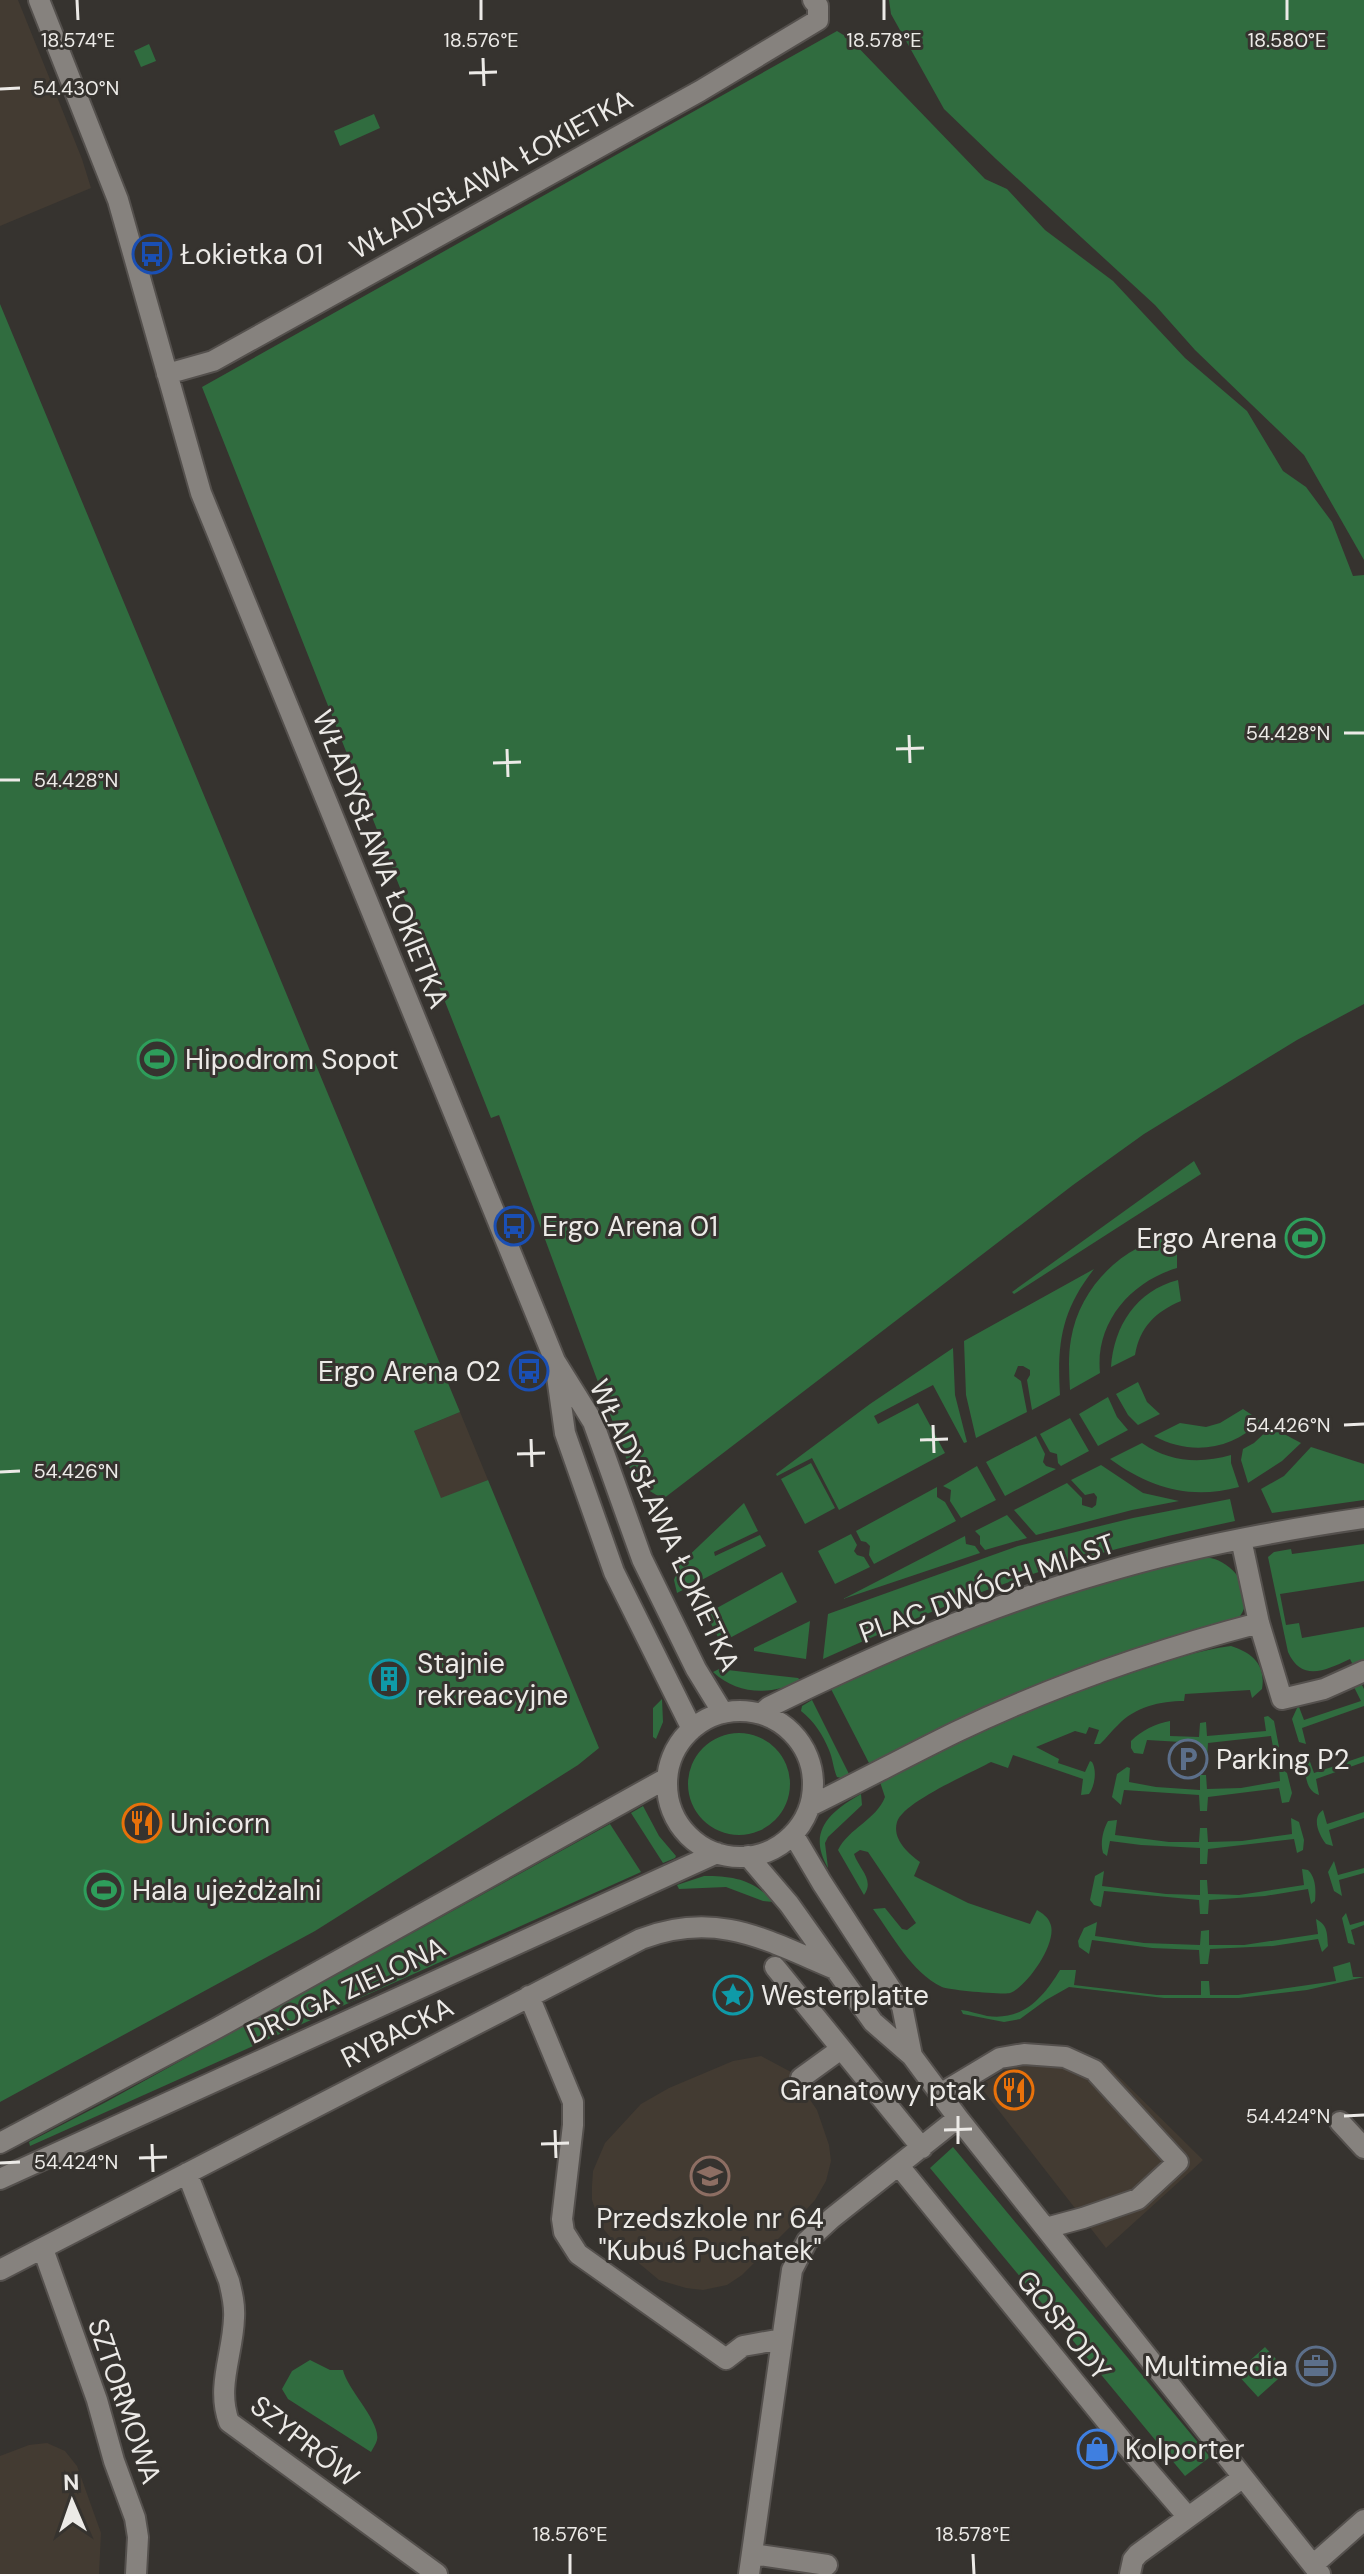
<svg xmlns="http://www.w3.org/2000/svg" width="1364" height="2574" font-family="'DM Sans',sans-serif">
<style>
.built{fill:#433b32}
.green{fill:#306c3f}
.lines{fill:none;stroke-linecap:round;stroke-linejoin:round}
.minor-casing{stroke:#54504d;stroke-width:24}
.minor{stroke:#86827e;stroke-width:20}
.ticks{fill:none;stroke:#eceae7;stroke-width:3}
.labels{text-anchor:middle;stroke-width:6;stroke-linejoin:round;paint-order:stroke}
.street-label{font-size:28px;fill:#eceae7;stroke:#36332f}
.poi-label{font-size:28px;fill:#eceae7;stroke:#36332f;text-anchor:start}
.ticks-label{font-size:20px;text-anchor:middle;fill:#eceae7;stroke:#36332f;stroke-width:6;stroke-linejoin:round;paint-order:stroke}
</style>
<rect width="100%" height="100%" fill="#36332f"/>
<path class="built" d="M0 0H18L82 159 91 188 0 226Z
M460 1412 488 1480 441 1499 414 1431Z
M761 2056 791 2072 817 2110 829 2145 831 2161 826 2181 815 2200 794 2223 742 2275 727 2285 703 2290 686 2288 659 2280 616 2244 601 2226 592 2200V2186L593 2171 605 2143 641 2104 669 2088 733 2061Z
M1021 2061 1105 2063 1203 2160 1106 2248 982 2089 983 2083Z
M47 2443 65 2451 77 2466 101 2533 99 2574H0V2456L29 2445Z"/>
<path class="green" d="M889 0H1364V560L1304 455 1195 350 1155 305 996 159 944 109 891 14Z
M837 31 850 39 985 179 1007 189 1045 230 1113 281 1185 358 1247 411 1283 471 1306 487 1332 522 1353 576 1364 575V1004L1297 1040 1144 1134 1073 1185 663 1499 635 1482 499 1115 491 1118 202 387Z
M149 44 156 61 141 67 134 51Z
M374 114 380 128 340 146 334 131Z
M0 304 460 1412 414 1431 441 1498 488 1480 599 1748 578 1765 315 1931 0 2102Z
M1194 1161 1201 1174 1014 1294 1012 1292Z
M1177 1235V1268C1130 1282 1095 1323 1100 1373L1070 1390C1069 1373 1068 1356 1071 1339 1080 1286 1124 1243 1177 1235Z
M1094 1269C1061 1311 1057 1344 1060 1395L1032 1410 1027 1380 1030 1375V1370L1023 1366H1018L1014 1376 1021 1381 1027 1412 976 1438 966 1395 964 1341Z
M1178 1280 1181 1301C1155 1312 1140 1327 1135 1355L1111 1367C1114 1326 1136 1291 1178 1280Z
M953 1348 955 1395 967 1442 964 1443 933 1385 874 1416 878 1424 918 1403 945 1453 839 1510 812 1458 777 1476 776 1474 870 1404Z
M1138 1382 1147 1402 1160 1414 1138 1425 1128 1415 1116 1394Z
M1108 1397 1117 1417 1128 1430 1098 1446 1079 1414Z
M1243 1409 1261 1421C1231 1450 1191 1456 1154 1436L1180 1423 1206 1427 1220 1423Z
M1070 1418 1089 1451 1061 1466 1058 1463 1057 1454 1050 1452 1040 1434Z
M1271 1427 1301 1443 1282 1461 1248 1483 1241 1460 1243 1449 1254 1443Z
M1036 1436 1045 1454 1043 1462 1046 1466 1056 1469 1005 1496 986 1462Z
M1142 1443C1169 1462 1200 1464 1231 1455V1463L1239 1487C1190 1500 1150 1488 1110 1459Z
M1311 1447 1364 1464V1500L1272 1513 1261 1489 1284 1476Z
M811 1463 835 1508 805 1524 781 1479Z
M1101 1465 1143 1493 1179 1501 1132 1510 1036 1535 1014 1510 1067 1483 1082 1498V1505L1092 1508 1096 1505 1097 1497 1094 1493 1085 1495 1071 1480Z
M977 1466 996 1500 961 1518 950 1501 951 1490 943 1486Z
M937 1487V1497L945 1502 956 1521 874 1564 869 1555 870 1546 866 1542 861 1541 856 1531Z
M1230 1499 1235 1521C1151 1539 1067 1560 987 1590 931 1611 877 1635 823 1659L828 1614 1018 1546 1133 1518Z
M744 1503 758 1531 714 1552 715 1556 760 1535 766 1546 677 1593 674 1580 680 1564Z
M1007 1515 1027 1538 985 1550 980 1544V1536L975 1531Z
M851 1534 857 1545 854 1551 857 1555 864 1557 870 1567 835 1584 818 1551Z
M965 1536 966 1544 975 1546 980 1553 843 1599Z
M1364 1544V1581L1280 1594 1286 1625 1299 1623 1302 1638 1364 1627V1660L1353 1665 1350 1659C1326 1670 1302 1683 1288 1652L1268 1557 1274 1552 1291 1549 1292 1554Z
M1200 1557C1231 1555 1261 1594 1237 1620L870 1765 831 1689C855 1674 883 1664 909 1653 1003 1611 1100 1583 1200 1557Z
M782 1572 797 1602 724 1641H720L706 1614Z
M810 1621 806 1659 754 1651V1648Z
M1231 1646C1253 1653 1266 1665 1262 1689L1252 1698 1250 1690 1185 1694 1184 1701C1160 1701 1135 1707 1118 1725 1111 1731 1107 1738 1100 1744H1094L1099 1730 1089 1727 1086 1734 1075 1731 1036 1747 1059 1759 1058 1763 1085 1772 1090 1761 1092 1762C1097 1770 1095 1786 1089 1794L1081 1795 1083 1779 1013 1755 1008 1768 991 1762C971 1773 903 1802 897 1822 892 1839 908 1853 920 1862L914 1876 968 1903 1030 1924 1037 1910C1042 1913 1048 1917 1050 1923 1059 1941 1027 1987 1010 1993 1004 1995 948 1990 942 1987 911 1972 893 1936 873 1909L885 1908 902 1929 907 1930 916 1923 868 1852 860 1850 854 1854C859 1869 875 1880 864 1895L838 1850C849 1828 876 1820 885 1797L880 1782C965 1739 1046 1700 1137 1671 1168 1661 1199 1650 1231 1646Z
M719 1669 798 1678 800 1680C773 1696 737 1695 713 1672Z
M1361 1683 1364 1689V1706L1302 1728 1306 1744 1299 1742 1292 1719 1297 1708 1299 1707 1304 1720 1361 1701 1354 1687Z
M662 1699 663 1722 656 1739 653 1737V1708Z
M812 1700 849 1774 841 1778 837 1777C833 1768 833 1759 829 1750 823 1735 814 1721 801 1711L802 1706Z
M1268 1716 1274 1721 1279 1747 1274 1752 1271 1736 1208 1743 1207 1758H1199V1743L1147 1740 1143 1754 1134 1753 1131 1748V1741C1142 1730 1155 1724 1170 1721V1736L1199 1737 1200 1723 1206 1722 1207 1736 1266 1731 1264 1717Z
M688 1784a51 51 0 1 1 102 0a51 51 0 1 1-102 0Z
M1364 1756V1762L1316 1779 1319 1795C1307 1791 1307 1780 1304 1769L1309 1759 1314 1773Z
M1127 1767 1130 1768 1129 1782 1156 1787 1200 1790V1775H1206L1207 1789 1241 1788 1280 1781 1279 1767 1287 1773 1292 1793 1289 1802 1282 1803 1279 1788 1208 1797 1207 1811H1200L1199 1795 1124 1790 1121 1805 1112 1797 1117 1774Z
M861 1794 862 1805 828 1837 825 1843 828 1868C807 1832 829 1812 861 1794Z
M643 1806 659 1836 676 1856 675 1858 663 1863 631 1813Z
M1323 1810 1327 1824 1364 1812V1818L1329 1830 1333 1846 1326 1844C1319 1835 1311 1818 1323 1810Z
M1291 1818 1299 1822 1304 1840 1303 1850 1297 1853 1294 1839 1208 1849 1207 1864H1200V1848L1141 1845 1110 1841 1107 1856 1103 1853C1100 1843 1103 1830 1108 1821L1117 1820 1115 1835 1169 1842H1199L1200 1828H1207L1208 1842 1242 1841 1292 1834Z
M610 1824 641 1872 30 2146 29 2142 106 2102Z
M1334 1861 1338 1875 1364 1868V1873L1339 1880 1342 1896 1334 1891 1328 1872Z
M1302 1869 1308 1870C1316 1878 1316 1890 1315 1901L1311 1904 1308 1889 1265 1896 1209 1900 1208 1914H1200L1199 1900 1104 1891 1101 1907 1094 1905 1090 1900 1095 1876 1104 1871 1102 1886 1166 1894 1200 1895V1880H1207L1208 1894 1239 1895 1304 1885Z
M704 1876C732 1876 754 1879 773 1902L763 1901 726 1887 679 1889 677 1885Z
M1346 1913 1350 1925 1364 1921V1925L1351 1930 1355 1945 1348 1943 1342 1918Z
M1316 1919C1328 1925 1327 1934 1328 1946L1322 1952 1318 1939 1273 1946 1210 1949 1208 1964H1200L1199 1950 1152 1948 1092 1940 1089 1954 1079 1947 1078 1941 1084 1928 1097 1922 1095 1936 1144 1943 1200 1945 1201 1931 1209 1930V1945H1244L1318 1934Z
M1350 1962 1353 1977H1364L1307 1990 1239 1998H1164L1069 1987 1046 2000 1020 2019 1004 2022 963 2014 961 2010C970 2011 978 2014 987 2016 1023 2021 1043 1998 1060 1970H1076L1074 1985 1157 1995H1201V1981H1209L1210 1995H1238L1336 1981 1333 1967Z
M953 2147 1210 2457 1185 2476 930 2168Z
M1265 2347 1287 2371 1258 2397 1236 2373Z
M310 2360 330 2370H343C347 2389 381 2422 377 2440 376 2444 373 2448 371 2452L288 2399 282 2389 292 2371Z"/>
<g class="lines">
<defs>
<path id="minor" d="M39 0 118 200 201 493 555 1361 593 1422 642 1559 696 1669 723 1713
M167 374 213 361 700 91 818 20V6L813 0
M556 1369 565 1433 614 1572 692 1729
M1241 1539 1259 1623 1282 1699 1324 1689 1364 1671
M667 1784a73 73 0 1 1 146 0a73 73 0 1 1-146 0Z
M761 1714 769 1707C877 1654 987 1606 1102 1573 1188 1547 1275 1531 1364 1518
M810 1806C859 1782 907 1756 956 1732 1052 1686 1156 1650 1259 1623
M793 1834 822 1883 902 2006 912 2056
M748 1856 789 1904 873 2022 912 2056 958 2118 1320 2574
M775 1967 922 2148
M529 1996 573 2102V2125L562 2219 564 2232 578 2254 726 2359 743 2346 782 2339
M801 2078 841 2049
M940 2094 1000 2058 1024 2054 1065 2057 1094 2070 1178 2162 1138 2199 1083 2218 1046 2228
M1340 2122 1364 2148
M0 2143 217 2028 667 1778
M899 2166 1125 2444 1188 2517
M187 2173 229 2281C232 2293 235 2305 234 2318 233 2354 216 2387 229 2422L437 2574
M0 2179 717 1853
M43 2249 97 2400 114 2461 135 2518 138 2537 136 2574
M0 2270 641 1939C717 1910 766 1940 835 1969
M752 2554 827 2565
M1313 2565 1364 2520
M749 2574 792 2270 807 2241 832 2218 958 2118
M1130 2574 1133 2560 1138 2554 1242 2478"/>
</defs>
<use href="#minor" class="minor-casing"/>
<use href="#minor" class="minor"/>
</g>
<path class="ticks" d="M77 0 78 20M481 0V20M884 0V20M1287 0V20M483 58 484 86M469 73 497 72M0 89 20 88M1344 733H1364M909 735 910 763M507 749 508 777M896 749 924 748M493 763 521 762M0 780H20M933 1425 934 1453M1344 1425 1364 1424M531 1439 532 1467M920 1440 948 1439M517 1454 545 1453M0 1472 20 1471M958 2116V2144M1344 2116 1364 2115M555 2130 556 2158M944 2130 972 2129M152 2144 153 2172M541 2144 569 2143M139 2158 167 2157M0 2163 20 2162M570 2554V2574M973 2554 974 2574"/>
<defs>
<symbol id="bus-ring" viewBox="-11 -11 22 22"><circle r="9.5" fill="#36332f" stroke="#1a4fb4" stroke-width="1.5"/><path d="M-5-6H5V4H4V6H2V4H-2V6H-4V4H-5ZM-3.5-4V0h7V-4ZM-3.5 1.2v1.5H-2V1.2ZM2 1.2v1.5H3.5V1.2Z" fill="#1a4fb4"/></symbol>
<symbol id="stadium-ring" viewBox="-11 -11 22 22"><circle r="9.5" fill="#36332f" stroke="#2e9e5b" stroke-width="1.5"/><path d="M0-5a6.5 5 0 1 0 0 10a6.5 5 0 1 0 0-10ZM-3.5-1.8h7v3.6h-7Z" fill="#2e9e5b"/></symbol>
<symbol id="building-ring" viewBox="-11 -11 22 22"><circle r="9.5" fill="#36332f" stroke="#0f9aa8" stroke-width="1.5"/><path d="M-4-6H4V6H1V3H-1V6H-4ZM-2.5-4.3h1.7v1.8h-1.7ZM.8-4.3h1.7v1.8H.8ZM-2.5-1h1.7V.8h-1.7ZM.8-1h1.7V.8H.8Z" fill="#0f9aa8"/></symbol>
<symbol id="parking-ring" viewBox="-11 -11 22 22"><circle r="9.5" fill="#36332f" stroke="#5c6f8a" stroke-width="1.5"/><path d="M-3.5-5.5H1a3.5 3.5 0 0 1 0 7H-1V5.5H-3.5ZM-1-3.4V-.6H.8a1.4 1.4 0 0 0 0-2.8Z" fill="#5c6f8a"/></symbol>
<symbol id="restaurant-ring" viewBox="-11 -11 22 22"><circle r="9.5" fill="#36332f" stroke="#e8710a" stroke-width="1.5"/><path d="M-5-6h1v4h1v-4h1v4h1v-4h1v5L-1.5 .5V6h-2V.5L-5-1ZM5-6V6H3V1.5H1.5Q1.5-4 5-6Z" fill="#e8710a"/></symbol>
<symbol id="sight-ring" viewBox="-11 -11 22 22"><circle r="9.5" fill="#36332f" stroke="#0f9aa8" stroke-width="1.5"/><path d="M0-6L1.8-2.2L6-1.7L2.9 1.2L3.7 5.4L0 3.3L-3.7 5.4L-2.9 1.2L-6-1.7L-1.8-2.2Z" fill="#0f9aa8"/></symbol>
<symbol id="school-ring" viewBox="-11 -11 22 22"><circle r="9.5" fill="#36332f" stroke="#8d6e63" stroke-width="1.5"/><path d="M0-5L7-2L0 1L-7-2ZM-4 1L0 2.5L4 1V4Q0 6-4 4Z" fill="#8d6e63"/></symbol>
<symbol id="office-ring" viewBox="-11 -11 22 22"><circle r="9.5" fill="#36332f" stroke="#5c6f8a" stroke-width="1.5"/><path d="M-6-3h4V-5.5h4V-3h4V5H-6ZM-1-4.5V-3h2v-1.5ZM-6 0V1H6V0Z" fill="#5c6f8a"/></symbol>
<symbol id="shop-ring" viewBox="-11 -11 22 22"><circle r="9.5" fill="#36332f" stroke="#3f7fe0" stroke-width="1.5"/><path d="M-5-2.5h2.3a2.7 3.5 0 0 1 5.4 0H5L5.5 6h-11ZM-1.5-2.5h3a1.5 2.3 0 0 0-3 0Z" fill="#3f7fe0"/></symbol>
</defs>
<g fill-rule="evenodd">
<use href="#bus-ring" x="130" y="232" width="44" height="44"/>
<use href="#stadium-ring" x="135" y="1037" width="44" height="44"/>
<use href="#bus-ring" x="492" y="1204" width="44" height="44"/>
<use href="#stadium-ring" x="1283" y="1216" width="44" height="44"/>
<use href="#bus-ring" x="507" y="1349" width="44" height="44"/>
<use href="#building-ring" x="367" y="1657" width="44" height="44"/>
<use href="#parking-ring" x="1166" y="1737" width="44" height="44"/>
<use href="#restaurant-ring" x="120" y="1801" width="44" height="44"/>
<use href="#stadium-ring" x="82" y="1868" width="44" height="44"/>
<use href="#sight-ring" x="711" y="1973" width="44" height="44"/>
<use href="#restaurant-ring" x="992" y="2068" width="44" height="44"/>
<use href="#school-ring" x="688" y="2154" width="44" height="44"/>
<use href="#office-ring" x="1294" y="2344" width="44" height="44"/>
<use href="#shop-ring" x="1075" y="2427" width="44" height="44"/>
</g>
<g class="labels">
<g class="street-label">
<text transform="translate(491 174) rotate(-29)" y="10">WŁADYSŁAWA ŁOKIETKA</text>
<text transform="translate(381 859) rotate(68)" y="10">WŁADYSŁAWA ŁOKIETKA</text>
<text transform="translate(665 1525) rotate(65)" y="10">WŁADYSŁAWA ŁOKIETKA</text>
<text transform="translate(987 1588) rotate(-20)" y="10">PLAC DWÓCH MIAST</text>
<text transform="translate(346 1990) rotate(-25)" y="10">DROGA ZIELONA</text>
<text transform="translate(397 2032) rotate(-27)" y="10">RYBACKA</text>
<text transform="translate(1064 2325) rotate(51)" y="10">GOSPODY</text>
<text transform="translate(125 2401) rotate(71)" y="10">SZTORMOWA</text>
<text transform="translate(305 2441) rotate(38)" y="10">SZYPRÓW</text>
</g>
<g class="poi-label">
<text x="180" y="264">Łokietka 01</text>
<text x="185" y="1069">Hipodrom Sopot</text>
<text x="542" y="1236">Ergo Arena 01</text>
<text x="1277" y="1248" text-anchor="end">Ergo Arena</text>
<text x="501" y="1381" text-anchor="end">Ergo Arena 02</text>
<text x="417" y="1673">Stajnie<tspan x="417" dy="32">rekreacyjne</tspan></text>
<text x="1216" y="1769">Parking P2</text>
<text x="170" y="1833">Unicorn</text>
<text x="132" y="1900">Hala ujeżdżalni</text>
<text x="761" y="2005">Westerplatte</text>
<text x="986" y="2100" text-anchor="end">Granatowy ptak</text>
<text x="710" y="2228" text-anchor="middle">Przedszkole nr 64<tspan x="710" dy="32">"Kubuś Puchatek"</tspan></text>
<text x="1288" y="2376" text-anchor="end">Multimedia</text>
<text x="1125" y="2459">Kolporter</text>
</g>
</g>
<g class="ticks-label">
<text x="78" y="47">18.574°E</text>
<text x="481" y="47">18.576°E</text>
<text x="884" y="47">18.578°E</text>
<text x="1287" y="47">18.580°E</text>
<text x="76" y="95">54.430°N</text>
<text x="1288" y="740">54.428°N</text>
<text x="76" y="787">54.428°N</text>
<text x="1288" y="1432">54.426°N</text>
<text x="76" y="1478">54.426°N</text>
<text x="1288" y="2123">54.424°N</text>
<text x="76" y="2169">54.424°N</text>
<text x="570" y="2541">18.576°E</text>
<text x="973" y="2541">18.578°E</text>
</g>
<g transform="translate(72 2502) rotate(358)" stroke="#36332f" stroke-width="6" paint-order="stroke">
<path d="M0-6L14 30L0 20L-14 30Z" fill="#eceae7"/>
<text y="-12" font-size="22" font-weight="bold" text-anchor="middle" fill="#eceae7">N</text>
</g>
</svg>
